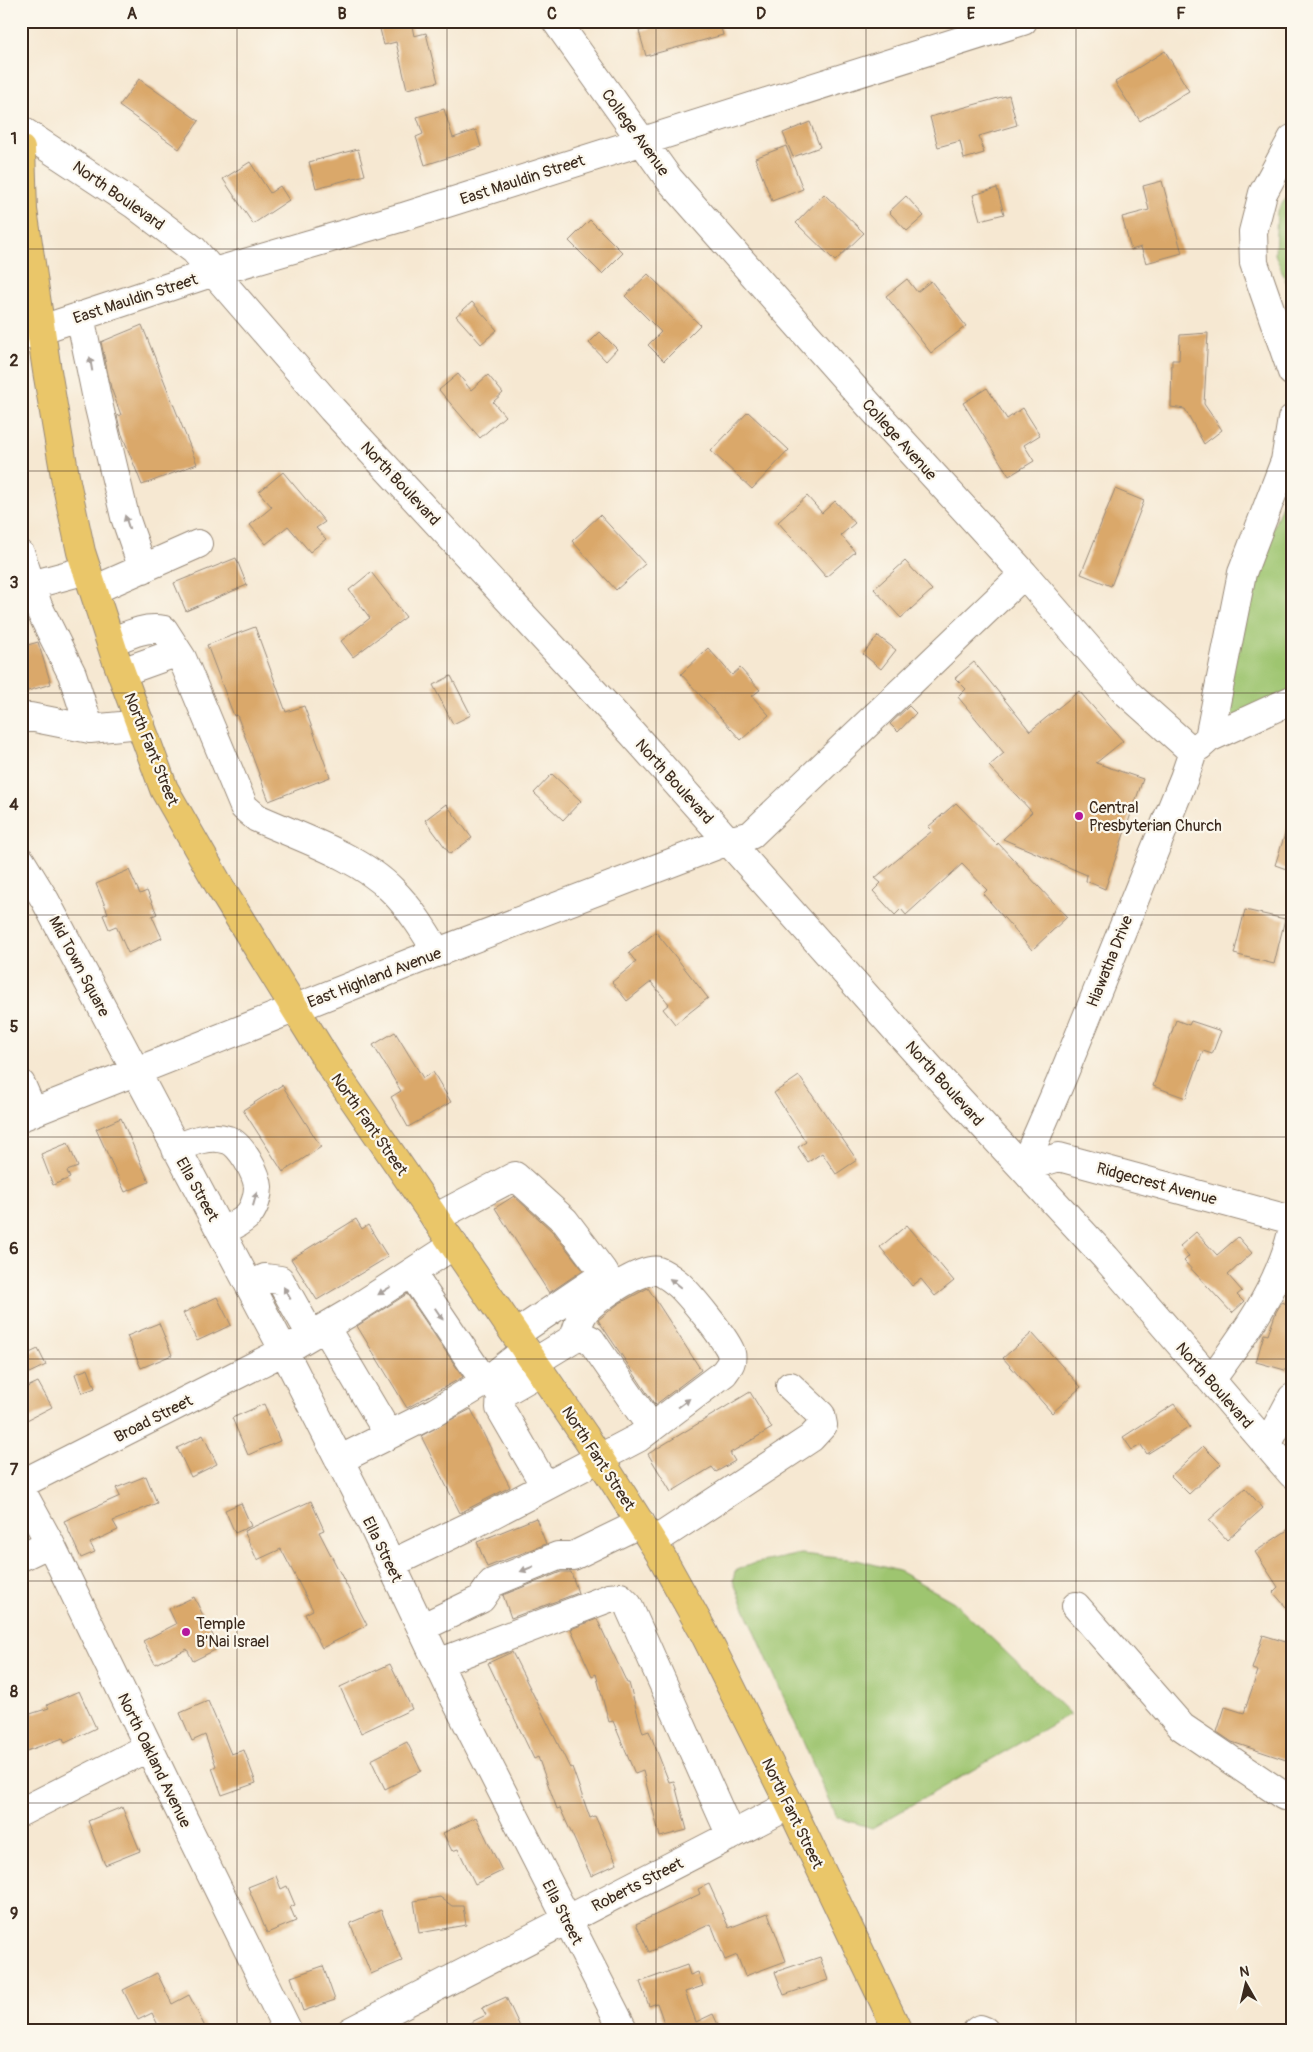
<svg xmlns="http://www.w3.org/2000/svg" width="1313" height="2052" font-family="Pangolin,sans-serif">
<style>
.green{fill:#9ec570;stroke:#6c7847}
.building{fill:#daa86b}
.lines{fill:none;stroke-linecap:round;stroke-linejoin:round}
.minor-casing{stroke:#988978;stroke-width:30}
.major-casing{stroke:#988978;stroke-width:30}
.minor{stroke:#fff;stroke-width:28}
.major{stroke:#eac669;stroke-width:28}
.oneway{fill:#a79f9a}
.grid{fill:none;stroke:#3b2a1e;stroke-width:1;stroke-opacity:0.55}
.poi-dot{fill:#b5179e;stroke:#fbf7ec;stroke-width:2}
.labels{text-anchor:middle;stroke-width:4.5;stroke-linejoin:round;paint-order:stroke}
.street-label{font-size:16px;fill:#3b2a1e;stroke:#fbf7ec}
.poi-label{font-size:16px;fill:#3b2a1e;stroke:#fbf7ec;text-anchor:start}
.neatline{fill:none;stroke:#3b2a1e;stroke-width:2}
.grid-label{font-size:16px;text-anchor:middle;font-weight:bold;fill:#3b2a1e}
</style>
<rect width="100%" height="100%" fill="#fbf7ec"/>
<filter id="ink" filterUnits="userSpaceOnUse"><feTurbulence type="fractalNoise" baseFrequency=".02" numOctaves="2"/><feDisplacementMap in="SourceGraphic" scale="10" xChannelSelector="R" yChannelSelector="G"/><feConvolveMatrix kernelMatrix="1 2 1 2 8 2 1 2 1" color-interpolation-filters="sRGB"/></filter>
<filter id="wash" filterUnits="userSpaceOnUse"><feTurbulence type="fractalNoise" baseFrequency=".0096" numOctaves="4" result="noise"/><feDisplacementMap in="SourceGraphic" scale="20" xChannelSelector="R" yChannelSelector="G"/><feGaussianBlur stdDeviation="1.12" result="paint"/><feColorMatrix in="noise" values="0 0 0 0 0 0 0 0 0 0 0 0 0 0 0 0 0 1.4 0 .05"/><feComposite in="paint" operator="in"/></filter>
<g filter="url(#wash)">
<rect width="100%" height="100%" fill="#f6e8d2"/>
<path class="green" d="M1292 188V296L1275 254 1277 212Z
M1292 478V690L1236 717 1223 709 1246 600Z
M801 1554 857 1560 899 1571 954 1602 1070 1714 872 1828 836 1817 733 1581 735 1571 752 1564Z"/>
<g id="blocks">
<path class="building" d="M411 21 414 36 426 33 438 82 407 89 396 42 384 45 380 29Z
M649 21H719L723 35 646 56 639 31 651 28Z
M1165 51 1189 91 1140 121 1115 82Z
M139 79 199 121 179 149 119 106Z
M1009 95 1017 125 979 136 984 153 964 159 960 141 938 147 930 117Z
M444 109 453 138 476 130 481 147 425 165 416 137 423 134 417 117Z
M810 122 820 147 793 157 783 133Z
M786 146 803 189 772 201 755 158Z
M358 149 365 175 316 188 309 162Z
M250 162 270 193 280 186 289 200 253 224 223 179Z
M1162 181 1182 253 1146 263 1141 247 1131 250 1122 217 1149 210 1143 186Z
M997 188 1004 214 980 220 973 195Z
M824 194 864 233 835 261 796 223Z
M906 196 924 216 907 231 889 212Z
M590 220 623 253 602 274 569 241Z
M648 274 700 325 664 361 648 345 661 332 625 296Z
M907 279 917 292 931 281 966 326 931 353 886 296Z
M472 302 497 330 481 344 456 316Z
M142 325 197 464 142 485 121 432 117 416 121 415 111 388 101 342Z
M600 332 617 349 606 361 589 343Z
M1208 333 1204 404 1222 430 1204 444 1185 409 1171 407 1172 360H1179L1180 335Z
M458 374 471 390 488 375 503 393 493 402 505 416 480 438 439 390Z
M987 388 1007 419 1023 408 1040 435 1024 445 1034 461 1009 476 963 403Z
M748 412 789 450 752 489 711 451Z
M283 472 325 522 316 528 326 539 310 552 288 526 266 544 250 525 272 507 259 492Z
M1115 489 1144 501 1111 586 1081 574Z
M807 496 822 513 835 501 855 523 841 535 855 552 826 577 778 522Z
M600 515 645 564 616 590 572 541Z
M236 558 247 585 186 611 174 583Z
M905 561 932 590 901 618 874 589Z
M371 572 406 617 353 657 341 641 370 618 349 590Z
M255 627 286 712 304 706 330 777 269 801 237 715 234 716 207 645Z
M878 636 896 650 881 669 863 654Z
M38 642 51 684 21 693V647Z
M708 648 732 675 740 668 760 690 752 696 769 715 741 740 681 674Z
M974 662 1030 731 1079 691 1123 741 1096 763 1143 779 1105 889 1086 881 1087 875 1003 839 1032 812 989 766 1004 753 958 697 966 689 955 678Z
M451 676 471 715 453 724 433 685Z
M909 706 916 713 898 732 890 724Z
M552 774 581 801 563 820 534 793Z
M956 803 997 845 998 843 1067 917 1032 950 983 894 987 890 962 864 906 915 901 909 895 915 873 891 881 883 875 878 932 831 928 827Z
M446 804 472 838 450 854 425 820Z
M1289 822H1292V871L1275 865Z
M129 870 140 894 147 891 157 914 152 916 162 938 128 953 116 926 109 929 103 915 108 913 96 884Z
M1245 910 1285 919 1274 964 1234 954Z
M656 932 708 998 675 1024 663 1009 669 1004 651 982 627 1001 612 982 636 962 629 953Z
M1176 1020 1189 1025 1191 1021 1221 1031 1212 1054 1203 1051 1186 1098 1153 1086Z
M395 1032 423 1078 433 1072 451 1102 408 1127 391 1097 401 1091 373 1045Z
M799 1076 857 1160 836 1174 822 1153 808 1162 798 1147 806 1142 774 1093Z
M282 1085 321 1147 283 1172 243 1110Z
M121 1118 149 1182 125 1192 96 1129Z
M68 1143 78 1167 67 1171 70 1178 53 1185 41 1154Z
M514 1196 553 1232 583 1270 549 1293 495 1208Z
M356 1219 362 1229 368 1225 388 1257 317 1300 291 1259Z
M907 1225 954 1281 935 1296 921 1279 912 1286 880 1247Z
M1196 1232 1217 1255 1238 1237 1252 1253 1228 1275 1242 1291 1237 1295 1244 1302 1232 1313 1184 1261 1189 1256 1180 1246Z
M648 1288 701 1370 655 1405 598 1320 618 1304Z
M407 1294 463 1377 407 1408 357 1326Z
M217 1297 231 1325 197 1341 183 1313Z
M1282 1302 1292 1306V1372L1256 1362 1264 1334 1268 1335 1276 1312Z
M159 1323 172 1355 141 1368 127 1336Z
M1032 1333 1081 1387 1052 1413 1003 1358Z
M38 1349 46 1365 29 1373 21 1357Z
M88 1369 95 1388 82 1393 75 1374Z
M38 1382 52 1407 21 1423V1390Z
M750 1392 772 1428 730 1453 735 1461 716 1472 712 1467 671 1492 648 1454Z
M264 1404 280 1441 248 1455 232 1418Z
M1174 1404 1190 1427 1147 1454 1141 1445 1132 1450 1123 1437Z
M471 1409 510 1487 460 1513 421 1436Z
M203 1435 217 1464 191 1477 177 1448Z
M1203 1446 1221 1464 1189 1494 1171 1476Z
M146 1476 157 1503 113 1521 118 1530 90 1543 95 1552 81 1558 64 1521 120 1496 116 1488Z
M1245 1488 1263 1508 1227 1540 1209 1520Z
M311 1501 324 1530 319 1532 367 1625 322 1648 305 1614 313 1610 281 1549 257 1560 244 1531Z
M241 1503 251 1526 235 1533 225 1510Z
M536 1518 546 1544 487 1567 477 1542Z
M1292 1527V1614L1273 1592 1278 1587 1255 1552Z
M561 1572H571L578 1593 511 1618 503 1595Z
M194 1597 219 1648 193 1661 187 1649 155 1664 143 1641 176 1624 169 1609Z
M597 1619 627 1683H629L643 1733 649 1731 669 1782 674 1781 687 1830 660 1837 643 1771 635 1774 613 1721 609 1722 596 1674 592 1676 571 1629Z
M1263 1635 1292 1644V1762L1232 1742 1217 1732 1225 1707 1244 1713 1258 1671 1252 1669Z
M512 1652 570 1768 572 1767 590 1818 595 1816 617 1864 591 1876 560 1808 557 1809 538 1757 534 1759 488 1663Z
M390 1664 412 1709 361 1733 340 1687Z
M79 1691 96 1728 65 1743 63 1738 21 1753V1717L49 1708 47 1705Z
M208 1701 231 1754 244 1750 256 1783 222 1795 212 1768 216 1766 205 1735 192 1741 180 1713Z
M407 1742 421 1771 385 1789 371 1760Z
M122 1807 140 1851 105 1865 88 1821Z
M476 1817 502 1871 475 1884 458 1849 452 1851 443 1833Z
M276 1876 281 1889 287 1886 295 1905 290 1907 296 1921 267 1933 248 1887Z
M709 1884 729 1928 768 1913 786 1961 745 1976 737 1955 725 1960 711 1924 649 1952 636 1924 700 1894 698 1889Z
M440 1897 452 1906H463L466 1925 419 1933 414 1901Z
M381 1910 402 1961 371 1974 350 1923Z
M820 1957 828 1980 784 1995 775 1972Z
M687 1965 690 1975 698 1972 703 1986 685 1992 696 2022 713 2014 721 2031H667L657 2003 649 2006 640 1982Z
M323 1966 335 2000 303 2011 291 1977Z
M157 1973 172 2004 189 1995 207 2031H161L152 2013 138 2020 123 1990Z
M506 1997 522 2031H453L486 2015 482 2008Z"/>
</g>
</g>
<g filter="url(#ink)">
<use href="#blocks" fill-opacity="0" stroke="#988978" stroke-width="1"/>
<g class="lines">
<defs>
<path id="minor" d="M556 21 669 179 869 405 1024 574 1127 693 1193 752
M21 130 135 205 194 250 332 409 632 733 931 1069 1106 1258 1292 1474
M1292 139 1263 193 1253 232 1254 263 1292 372
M80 316 97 399 125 517 143 569
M21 336 214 272 403 217 1023 21
M21 555 38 606 72 674 90 729 30 717 21 719
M31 585 87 570
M94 590 198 544
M111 642C128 635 145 626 164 630L182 658 244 807 257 818C299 837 360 857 392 890 411 909 424 930 437 952
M122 672 178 652
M90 729 141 724
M1209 738 1242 573 1285 461 1292 419
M1200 746 1209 738 1292 700
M21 861 45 900 284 1351 373 1526 455 1699 624 2031
M21 1084 33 1112
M21 1117 412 962 728 841 751 835 1024 574
M176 1149C192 1141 210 1134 228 1140 241 1144 257 1174 258 1187 258 1195 255 1206 250 1213 244 1221 230 1227 222 1232
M1023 1168 1060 1083 1184 778 1193 752
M1023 1168 1059 1157 1292 1220
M435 1218 515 1176 565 1221 605 1274 516 1334
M412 1274 485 1382
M249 1285 265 1278 280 1280 311 1335
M325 1327 389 1435
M535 1362 574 1338 583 1336 591 1340 651 1427
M541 1371 501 1394 500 1408 545 1486
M1211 1380C1244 1335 1279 1288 1292 1232
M1267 1445 1292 1398
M339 1460 435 1412 485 1382 526 1350
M21 1484 284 1351 349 1313 454 1245
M21 1490 53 1549 168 1787 288 2031
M653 1542 811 1438 823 1425 821 1415 790 1386
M21 1557 50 1543
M391 1564 472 1525 638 1438 724 1373C729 1366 733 1362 731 1353 729 1342 687 1291 677 1283 672 1279 664 1273 658 1271 644 1266 595 1299 586 1310 579 1318 577 1329 574 1338
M1076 1606 1182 1727 1284 1796H1292
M421 1628 481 1599 492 1583 558 1556H573L641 1523
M438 1663 609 1598 620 1597 628 1605 731 1836
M21 1812 149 1747
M351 2031 790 1805
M977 2031 980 2029 985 2031"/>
<path id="major" d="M21 149 23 210 47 371 66 482 81 552 114 653 164 789 220 887 330 1065 587 1439 660 1554 703 1631 790 1805 898 2031"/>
</defs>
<use href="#minor" class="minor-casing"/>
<use href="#major" class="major-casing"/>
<use href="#minor" class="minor"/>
<use href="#major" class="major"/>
</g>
<defs><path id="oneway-solid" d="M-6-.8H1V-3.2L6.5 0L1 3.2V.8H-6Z" transform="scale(1.25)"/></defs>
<g class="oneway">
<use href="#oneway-solid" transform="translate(91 364) rotate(-100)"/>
<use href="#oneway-solid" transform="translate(127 522) rotate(-108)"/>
<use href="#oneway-solid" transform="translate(255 1199) rotate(-74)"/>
<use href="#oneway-solid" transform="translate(675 1283) rotate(-141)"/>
<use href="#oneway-solid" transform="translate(384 1291) rotate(148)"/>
<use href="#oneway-solid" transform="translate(287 1293) rotate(-119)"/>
<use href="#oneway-solid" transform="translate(439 1314) rotate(56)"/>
<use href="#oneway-solid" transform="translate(684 1403) rotate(-37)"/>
<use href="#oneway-solid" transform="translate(527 1569) rotate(158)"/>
</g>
</g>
<path class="grid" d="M237 21V2031M447 21V2031M656 21V2031M866 21V2031M1076 21V2031M21 249H1292M21 471H1292M21 693H1292M21 915H1292M21 1137H1292M21 1359H1292M21 1581H1292M21 1803H1292"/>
<g class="poi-dot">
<circle cx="1079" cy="816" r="5"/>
<circle cx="186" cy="1632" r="5"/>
</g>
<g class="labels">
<g class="street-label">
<text transform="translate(636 132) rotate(54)" y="6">College Avenue</text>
<text transform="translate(522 179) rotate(-18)" y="6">East Mauldin Street</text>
<text transform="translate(119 195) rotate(35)" y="6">North Boulevard</text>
<text transform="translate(135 298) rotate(-18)" y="6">East Mauldin Street</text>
<text transform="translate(900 439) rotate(48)" y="6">College Avenue</text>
<text transform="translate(401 483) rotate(47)" y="6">North Boulevard</text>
<text transform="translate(152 749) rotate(68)" y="6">North Fant Street</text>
<text transform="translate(675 781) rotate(48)" y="6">North Boulevard</text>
<text transform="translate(1109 961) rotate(-68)" y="6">Hiawatha Drive</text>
<text transform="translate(80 966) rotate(62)" y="6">Mid Town Square</text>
<text transform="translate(374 977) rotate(-21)" y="6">East Highland Avenue</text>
<text transform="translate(945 1083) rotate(48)" y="6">North Boulevard</text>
<text transform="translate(370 1124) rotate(55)" y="6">North Fant Street</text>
<text transform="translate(1157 1183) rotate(15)" y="6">Ridgecrest Avenue</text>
<text transform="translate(198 1189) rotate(61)" y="6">Ella Street</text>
<text transform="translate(1215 1385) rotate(49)" y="6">North Boulevard</text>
<text transform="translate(153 1418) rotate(-27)" y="6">Broad Street</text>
<text transform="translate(599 1458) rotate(57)" y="6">North Fant Street</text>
<text transform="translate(383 1549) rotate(64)" y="6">Ella Street</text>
<text transform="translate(155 1760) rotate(64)" y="6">North Oakland Avenue</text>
<text transform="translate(793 1813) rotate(64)" y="6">North Fant Street</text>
<text transform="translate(637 1884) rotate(-27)" y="6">Roberts Street</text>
<text transform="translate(563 1912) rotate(63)" y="6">Ella Street</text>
</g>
<g class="poi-label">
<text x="1089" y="813">Central<tspan x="1089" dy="18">Presbyterian Church</tspan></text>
<text x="196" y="1629">Temple<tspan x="196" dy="18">B'Nai Israel</tspan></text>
</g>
</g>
<rect width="1313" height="2052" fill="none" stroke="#fbf7ec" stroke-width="55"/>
<g transform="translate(1246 1984) rotate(352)" stroke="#fbf7ec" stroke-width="4" paint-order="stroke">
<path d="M0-4L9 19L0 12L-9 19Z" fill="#3b2a1e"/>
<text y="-8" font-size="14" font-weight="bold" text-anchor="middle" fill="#3b2a1e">N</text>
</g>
<rect x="28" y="28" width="1258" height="1996" class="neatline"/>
<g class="grid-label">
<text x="132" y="19">A</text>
<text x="342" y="19">B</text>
<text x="552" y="19">C</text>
<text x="761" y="19">D</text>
<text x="971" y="19">E</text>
<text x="1181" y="19">F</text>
<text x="14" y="144">1</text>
<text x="14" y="366">2</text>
<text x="14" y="588">3</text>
<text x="14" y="810">4</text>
<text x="14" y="1032">5</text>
<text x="14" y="1254">6</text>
<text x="14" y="1475">7</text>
<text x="14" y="1697">8</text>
<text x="14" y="1919">9</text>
</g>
</svg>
